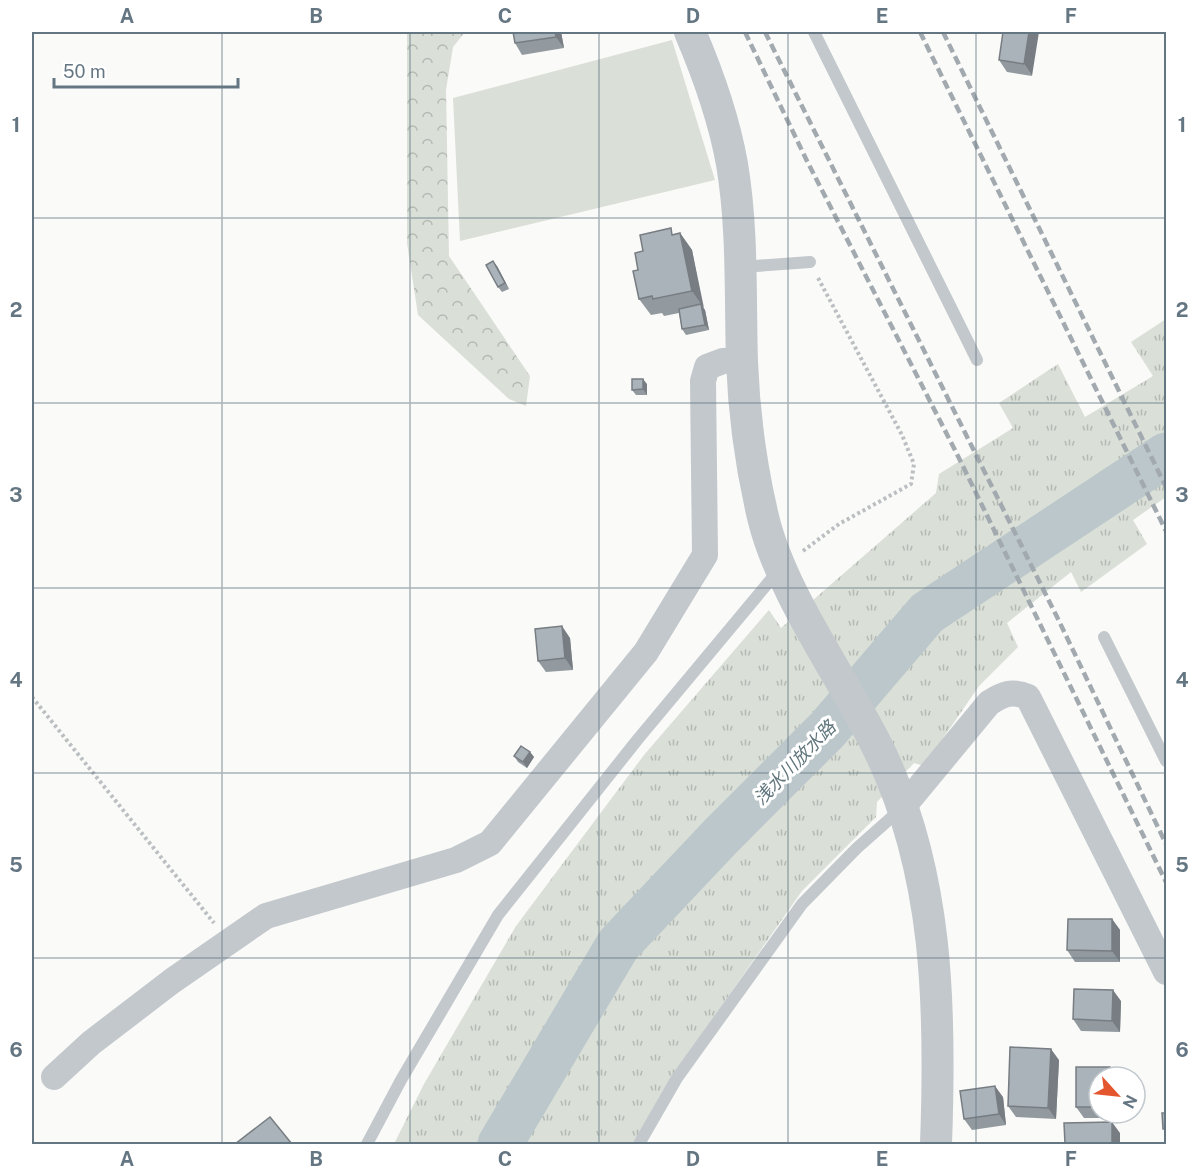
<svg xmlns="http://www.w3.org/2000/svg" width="1198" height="1176" font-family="'Public Sans','Noto Sans JP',sans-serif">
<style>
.grass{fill:url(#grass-tufts)}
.forest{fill:url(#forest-crowns)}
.park{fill:#dadfd7}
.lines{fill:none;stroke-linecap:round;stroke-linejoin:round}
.river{stroke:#bbc7cb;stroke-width:45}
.path{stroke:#bbbfc2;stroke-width:4;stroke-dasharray:3 3;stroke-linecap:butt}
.service{stroke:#c3c8cc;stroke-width:12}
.minor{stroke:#c3c8cc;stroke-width:26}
.tertiary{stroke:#c3c8cc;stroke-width:32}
.rail{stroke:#a2aab0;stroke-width:4.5;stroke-dasharray:9 4.5;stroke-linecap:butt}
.wall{fill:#929a9f}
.shaded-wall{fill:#777d82}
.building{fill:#aab3b9;stroke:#777d82;stroke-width:1.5}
.grid{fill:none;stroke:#657683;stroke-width:1.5;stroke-opacity:0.55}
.labels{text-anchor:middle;stroke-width:6;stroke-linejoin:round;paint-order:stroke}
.water-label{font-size:18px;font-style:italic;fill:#60757c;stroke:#fff}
.neatline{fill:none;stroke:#657683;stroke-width:2}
.grid-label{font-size:20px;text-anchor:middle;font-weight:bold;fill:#657683}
</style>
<defs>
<pattern id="grass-tufts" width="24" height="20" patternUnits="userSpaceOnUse" patternTransform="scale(1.5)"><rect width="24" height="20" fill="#dadfd7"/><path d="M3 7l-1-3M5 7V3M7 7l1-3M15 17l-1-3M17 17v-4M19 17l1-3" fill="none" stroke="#b4b9b4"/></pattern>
<pattern id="forest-crowns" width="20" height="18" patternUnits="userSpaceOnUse" patternTransform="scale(1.5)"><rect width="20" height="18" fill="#dadfd7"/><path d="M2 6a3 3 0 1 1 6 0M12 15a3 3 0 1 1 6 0" fill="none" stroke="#b4b9b4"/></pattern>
</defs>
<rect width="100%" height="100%" fill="#fafaf8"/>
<path class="grass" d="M1166 319V497L1133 520 1147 544 1081 592 1071 572 1007 623 1018 647 979 686 924 766 914 763 877 802 876 817 802 891 678 1068 633 1144H394L424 1084 516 926 644 755 769 610 781 628 936 493 939 474 1013 428 999 403 1058 364 1085 417 1153 376 1131 342Z"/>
<path class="forest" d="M407 32H465L453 47 446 90 449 256 530 376 526 406 509 399 418 315 407 243Z"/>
<path class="park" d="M672 40 715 180 460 241 453 98Z"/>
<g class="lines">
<path class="river" d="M500 1144 618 945 721 836 827 730 927 613 1166 455"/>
<path class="path" d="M803 551 839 524 911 484 914 464 902 435 817 276
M32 697 214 923"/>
<path class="service" d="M814 32 977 360
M742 267 810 262
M1104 637 1166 761
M367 1144 401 1080 498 915 638 739 778 571
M639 1144 677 1078 802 904 857 848 901 809"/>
<path class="minor" d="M903 807 989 703C1003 694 1012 690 1028 697L1166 972
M54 1077 91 1043 172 981 266 916 456 860 490 843 646 652 705 555 703 381 707 367 723 361 742 360"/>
<path class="tertiary" d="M690 32C708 74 724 119 732 164 743 230 740 296 742 362 744 414 751 466 763 517 781 593 842 676 877 746 939 870 941 1009 936 1144"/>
<path class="rail" d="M745 32 807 161 956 452 1166 882
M765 32 1059 621 1166 844
M920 32 1166 531
M943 32 1166 487"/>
</g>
<path class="wall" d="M513 32H561L564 48 522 55 515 43Z
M1003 32 1032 76 1007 72 999 60Z
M680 233 692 250 703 308 705 310 709 330 686 335 682 329 679 313 664 316 662 313 651 315 639 299 638 270 643 251 675 234Z
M497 266 509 289 502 292 498 287Z
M647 384V395H636L632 390Z
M570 638 573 670 546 672 538 661Z
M530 752 534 757 527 768 518 762 514 756Z
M1112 919 1120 930V962H1075L1067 950Z
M1121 1001 1120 1032 1081 1031 1073 1019Z
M1059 1060 1056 1119 1016 1117 1008 1106Z
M1099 1077V1113H1118V1118H1084L1076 1107Z
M1003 1097 1006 1125 972 1130 964 1119Z"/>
<path class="shaded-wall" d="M555 32H561L564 48 556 37Z
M1029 32H1039L1032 76 1024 64Z
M680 233 692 250 704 308 692 291Z
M493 261 497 266 509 289 505 283Z
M701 304 705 310 709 330 705 325Z
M643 379 647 384V395L643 389Z
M562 626 570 638 573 670 565 658Z
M530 752 534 757 527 768 523 762Z
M1112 919 1120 930V962L1112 951Z
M1113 990 1121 1001 1120 1032 1112 1021Z
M1051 1049 1059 1060 1056 1119 1048 1108Z
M1110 1067 1117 1077H1110Z
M995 1086 1003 1097 1006 1125 999 1114Z
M1112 1122 1120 1133V1144H1112Z"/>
<path class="building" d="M513 32H555L556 37 515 43Z
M1003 32H1029L1024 64 999 60Z
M671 228 672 235 680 233 692 291 653 299 652 296 639 299 633 271 638 270 635 253 643 251 640 235Z
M493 261 505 283 498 287 486 265Z
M701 304 705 325 682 329 679 309Z
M632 379H643V389L632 390Z
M562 626 565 658 538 661 535 629Z
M521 746 530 752 523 762 514 756Z
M1068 919H1112V951L1067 950Z
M1074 989 1113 990 1112 1021 1073 1019Z
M1010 1047 1051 1049 1048 1108 1008 1106Z
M1076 1067H1110V1077H1099V1107H1076Z
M995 1086 999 1114 964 1119 960 1091Z
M1162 1113H1167V1129H1163Z
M270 1117 292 1144H235Z
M1112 1122V1144H1065L1064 1123Z"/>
<path class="grid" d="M222 32V1144M410 32V1144M599 32V1144M788 32V1144M976 32V1144M32 218H1166M32 403H1166M32 588H1166M32 773H1166M32 958H1166"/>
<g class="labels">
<g class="water-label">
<text transform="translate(795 763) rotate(-46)" y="6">浅水川放水路</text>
</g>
</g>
<rect width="1198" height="1176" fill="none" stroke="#ffffff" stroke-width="66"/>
<g transform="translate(1117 1095) rotate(117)"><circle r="28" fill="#ffffff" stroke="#c1c8cd" stroke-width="1.5"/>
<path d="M0-4.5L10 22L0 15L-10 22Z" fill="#e4572e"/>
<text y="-9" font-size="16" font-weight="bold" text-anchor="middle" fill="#657683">N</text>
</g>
<path d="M54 78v9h184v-9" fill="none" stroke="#657683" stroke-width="3"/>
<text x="63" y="78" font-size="18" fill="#657683" stroke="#ffffff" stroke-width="4.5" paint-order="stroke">50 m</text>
<rect x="33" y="33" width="1132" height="1110" class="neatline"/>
<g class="grid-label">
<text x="127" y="23">A</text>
<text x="316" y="23">B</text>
<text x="505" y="23">C</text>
<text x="693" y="23">D</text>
<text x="882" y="23">E</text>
<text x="1071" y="23">F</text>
<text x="16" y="132">1</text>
<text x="1182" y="132">1</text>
<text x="16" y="317">2</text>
<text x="1182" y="317">2</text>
<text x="16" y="502">3</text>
<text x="1182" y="502">3</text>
<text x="16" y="687">4</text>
<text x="1182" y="687">4</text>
<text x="16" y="872">5</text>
<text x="1182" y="872">5</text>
<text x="16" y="1057">6</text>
<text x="1182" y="1057">6</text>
<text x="127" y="1166">A</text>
<text x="316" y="1166">B</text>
<text x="505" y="1166">C</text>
<text x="693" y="1166">D</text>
<text x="882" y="1166">E</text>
<text x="1071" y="1166">F</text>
</g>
</svg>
